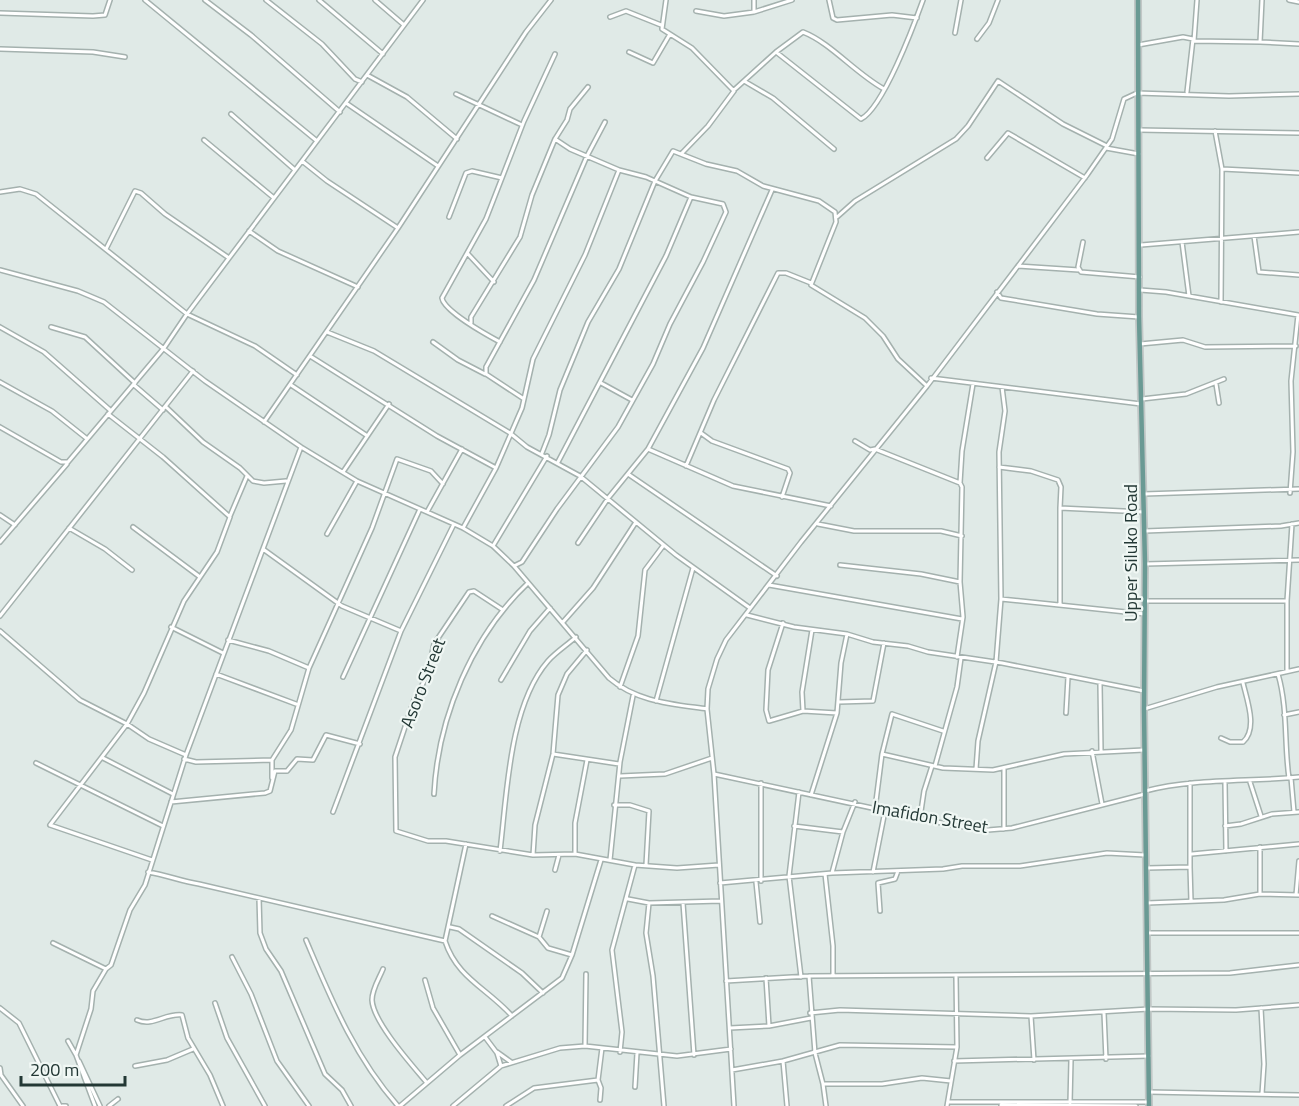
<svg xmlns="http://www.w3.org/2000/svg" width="1299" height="1106" font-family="'Titillium Web',sans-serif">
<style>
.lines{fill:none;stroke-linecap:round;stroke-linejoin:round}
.minor-casing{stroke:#a4b1ae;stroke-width:6}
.primary-casing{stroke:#c1c7c6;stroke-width:8}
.minor{stroke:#fff;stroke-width:3}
.primary{stroke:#6a9a94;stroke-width:4.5}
.labels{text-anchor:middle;stroke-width:4.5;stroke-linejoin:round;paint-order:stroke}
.street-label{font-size:18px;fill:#233835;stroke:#f0f7f4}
</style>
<rect width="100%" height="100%" fill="#e0eae7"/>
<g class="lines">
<defs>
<path id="minor" d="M145 0 317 141
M205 0 251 35 340 112
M266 0 322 44 355 79 362 82
M319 0 383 54
M375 0 404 25
M666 0 662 29 692 48 734 91 708 126 682 153
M754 0V12L792 0
M829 0 833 18 837 20 892 15 917 18
M1197 0 1194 41 1260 42 1262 0
M1289 0 1299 2
M696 11 724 16 754 12
M0 13 93 16 105 15 110 0
M610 17 626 11 661 25
M955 33 961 0
M977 39 989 23 998 0
M1260 42 1299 44
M1138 45 1183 37 1193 39 1187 92
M0 49 93 52 125 57
M629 52 653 63 670 34
M776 52 861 119C883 108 914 25 923 0
M367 75 407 97 457 139
M744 81 773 98 834 149
M734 90 776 52 803 32C831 43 855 73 884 89
M456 94 522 125
M346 103 438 166
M231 114 295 170
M1139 130 1299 133
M1215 131 1222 169 1299 173
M555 139 570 149 619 170
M204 140 274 198
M1106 148 1139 154
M987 158 1008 133 1085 178
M302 161 327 181 398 228
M0 192 20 189 36 194 187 314 255 346 297 375
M449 217 466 173 472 171 502 178
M837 217 855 201 956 139 968 126 998 81 1063 124 1107 146
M249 231 278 251 358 287
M1254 236 1259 272 1299 275
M1083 242 1078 267 1081 272 1140 277
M1182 242 1189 296
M1141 245 1299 232
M106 249 135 191 141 193 165 214 229 258
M468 254 494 282
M1018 266 1079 270
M0 270 78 291 104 302 205 381 301 447 357 481 463 528 493 546 514 566 609 678C637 702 672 704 707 709
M1140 290 1166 292 1298 315
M997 292 1001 298 1097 314 1139 317
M1221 302 1222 169
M471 323V317L520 237 532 195 555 139 567 120 570 109 588 87
M0 327 44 352 110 410
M51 327 85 337 135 383
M327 332 374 351 510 433 527 447 580 476 676 555 750 608
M433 342 458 360 485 374
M500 342C487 335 444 311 442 298L486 219 524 121 555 54
M1140 344 1183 340 1205 347 1296 346
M310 356 437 436 496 468
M931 378 1141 404
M0 382 52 411 86 438
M601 383 632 400
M1216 384 1219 403
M134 385 163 410
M291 385 366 435
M524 399 486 374V367L534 280 587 156 605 122
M1142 399 1186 394 1224 379
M166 407 203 442 240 468 253 481 264 483 286 481
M108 414 163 457 230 517 217 552 184 601 144 693 127 724 50 825 152 860
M264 422 398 228 526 32 551 0
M0 427 61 462H68L164 348 187 314 423 0
M701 433 712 441 788 469 790 473 782 497
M855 441 870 450 875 449 960 483 962 487 960 582 963 617 957 657
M648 449 733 486 831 506
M542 453 549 435 560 390 588 322 619 269 655 181 673 151 706 164 737 171 763 186 819 201 835 212 836 222 811 285 865 318 883 336 898 359 927 386
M558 462 666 256 691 197
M686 466 714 400 778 273H786L811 283
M999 467 1031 471 1058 480 1061 487 1060 508 1144 512
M343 472 389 404
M628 474 777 576
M960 483 962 451 973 384
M1290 493 1293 452 1291 381 1298 315
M1144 494 1299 489
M427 512 462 449
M0 515 15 525
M230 516 247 476
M818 524 854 531H941L962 536
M133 527 200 577
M69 528 105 549 132 570
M463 528 496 468 522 408 533 359 585 255 619 170 646 177 691 197 723 204 726 212 703 262 670 324 653 364 618 427 557 509 522 562 514 566
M1145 531 1281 526 1299 523
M327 534 357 481
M0 542 67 464
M578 543 609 497 648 449 703 348 772 190
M493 546 547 456
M263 549 342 606 401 631
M1145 564 1299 560
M840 565 921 574 960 582
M769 585 962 619
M1001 599 1145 614
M1144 601H1287L1292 524
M1060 605V508
M503 610 474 591 469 592 434 644 427 676 414 700 395 757 396 831 428 841H446L533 855 575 854 635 865 677 868 719 865
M747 615 794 627 847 634 873 642 908 646 928 652 1002 663 1144 691
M0 616 193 371
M563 622 593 588 636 522
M783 623 768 670 766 710 769 721 803 711 837 713
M171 627 223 653
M0 631 80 700 127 724 149 739 186 755
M228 640 269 651 309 668
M1287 671V601
M216 674 296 704
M1278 674C1288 708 1284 744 1289 778
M343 677 420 509
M501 680 530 631 550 608
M1100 684 1101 751
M620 687 638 636 645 570 663 546
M656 701 693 568
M839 702 873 701 884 643
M1144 709 1217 687 1299 669
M803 711 802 692 812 630
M1066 713 1068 677
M1284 715 1299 712
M1221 738 1230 742H1243C1258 729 1247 700 1243 683
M1092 751 1102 804
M553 754 619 764
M882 754 892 714 943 731
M103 758 173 794
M184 759 196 762 272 760
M36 763 163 826
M935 766 957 687 961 658
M976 769 978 741 996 662 1001 599 999 452 1005 411 1002 387
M1004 769V829
M714 774 951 825 988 830 1012 828 1145 794
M620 776 665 774 712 758
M272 778V760L291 730 309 668 372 528 397 459 431 471 443 484
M1291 778 1294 812
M1250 782 1261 816
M1225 783 1226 851
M1145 791C1195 778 1248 782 1299 777
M799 792 789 876 801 977
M434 794C438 717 472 636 528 583
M811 795 837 713 841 663 847 634
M171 802 265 793 270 791 275 771H287L297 759 313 760 326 735 360 744
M614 805H630L649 811 646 865
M875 809 882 754 943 768 993 770 1064 754 1144 750
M333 812 401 631 454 524
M920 818 924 791 932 766
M794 826 843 832
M1225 826 1241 824 1272 814 1299 812
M1260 847V894
M500 851C507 794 509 706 548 661 556 652 567 645 576 637
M575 854V823L587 760
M1192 854 1299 844
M533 855 535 825 553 754 558 695 567 674 587 650
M610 860 620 762 633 696
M1190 867 1191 901
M1147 868 1190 867V783
M555 870 559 855
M148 872C167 875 180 881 199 884L445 941C457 978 487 988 512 1016
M873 872 885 811
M832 873 843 832 855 802
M825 874 833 946V976
M761 881V783
M756 882 760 922
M720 883 832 873 943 869 962 866H1020L1107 853 1145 855
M1296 895 1299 861
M259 898 260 933 266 949 281 971 325 1074 342 1090 351 1106
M628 899 649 903 721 901
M649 903 646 933 653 976 664 1106
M683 903 694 1055
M1147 903 1224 900 1260 894 1299 895
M880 911 878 883 895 879 898 871
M492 916 539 937 548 948 572 955
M450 927 459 929 522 973 543 993
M1147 933H1299
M539 937 547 911
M306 940C332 1001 354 1056 398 1106
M445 941 466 844
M53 943 106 969 111 965 130 910 145 885 186 755 301 447
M232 957 251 994 277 1061 309 1106
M383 969C379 979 372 989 372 1000 373 1022 412 1065 427 1083
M809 976 815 1053 823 1084 826 1106
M766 978 769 1026
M425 980 433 1008 460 1055
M726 981 809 976 1230 973 1299 965
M215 1003 227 1038 265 1106
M0 1008 19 1023 60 1106
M1261 1008 1264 1064 1262 1094
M810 1013 840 1010 1031 1016 1149 1009 1236 1010 1299 1005
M1104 1013 1106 1059
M1031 1016 1034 1060
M137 1020C153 1027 165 1013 182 1015L188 1038 210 1075 223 1106
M730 1028 769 1026 811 1018
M485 1037 497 1053 501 1066
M68 1041 76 1055
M585 1046 586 974
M497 1052 511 1062
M620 1052 622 1032 612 950 635 865
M79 1061 100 1106
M954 1061 1149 1056
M135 1066 167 1060 193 1049
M0 1068 1 1075 23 1106
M732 1070 783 1061
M598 1080 601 1088 600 1100
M823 1084H882L922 1078 951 1081
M635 1087 637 1053
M1149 1092 1299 1095
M948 1102H1149
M1070 1103 1071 1060
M1001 1105 1136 1106
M62 1106H66
M95 1106 76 1055 91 1009 93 991 106 969
M109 1106 118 1099
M400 1106 460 1055 562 978 572 955 601 860
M453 1106 501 1066 560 1048 585 1046 677 1056 731 1049
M506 1106 534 1088 598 1080 602 1048
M734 1106 714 774 707 709 708 689 717 659 726 640 801 542 927 386 1087 175 1112 139 1124 99 1137 93 1229 96 1299 94
M787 1106 783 1061 840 1045 957 1047
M947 1106 957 1047 956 977"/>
<path id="primary" d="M1138 0 1139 317 1145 564 1144 709 1149 1106"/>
</defs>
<use href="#minor" class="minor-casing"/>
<use href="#primary" class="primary-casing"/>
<use href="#minor" class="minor"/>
<use href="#primary" class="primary"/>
</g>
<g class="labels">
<g class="street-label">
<text transform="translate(1131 553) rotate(-90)" y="6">Upper Siluko Road</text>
<text transform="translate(423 683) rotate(-69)" y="6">Asoro Street</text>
<text transform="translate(930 817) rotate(10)" y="6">Imafidon Street</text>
</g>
</g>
<path d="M21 1076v9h104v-9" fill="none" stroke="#233835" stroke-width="3"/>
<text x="30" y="1076" font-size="18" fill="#233835" stroke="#f0f7f4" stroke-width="4.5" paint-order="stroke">200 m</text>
</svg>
